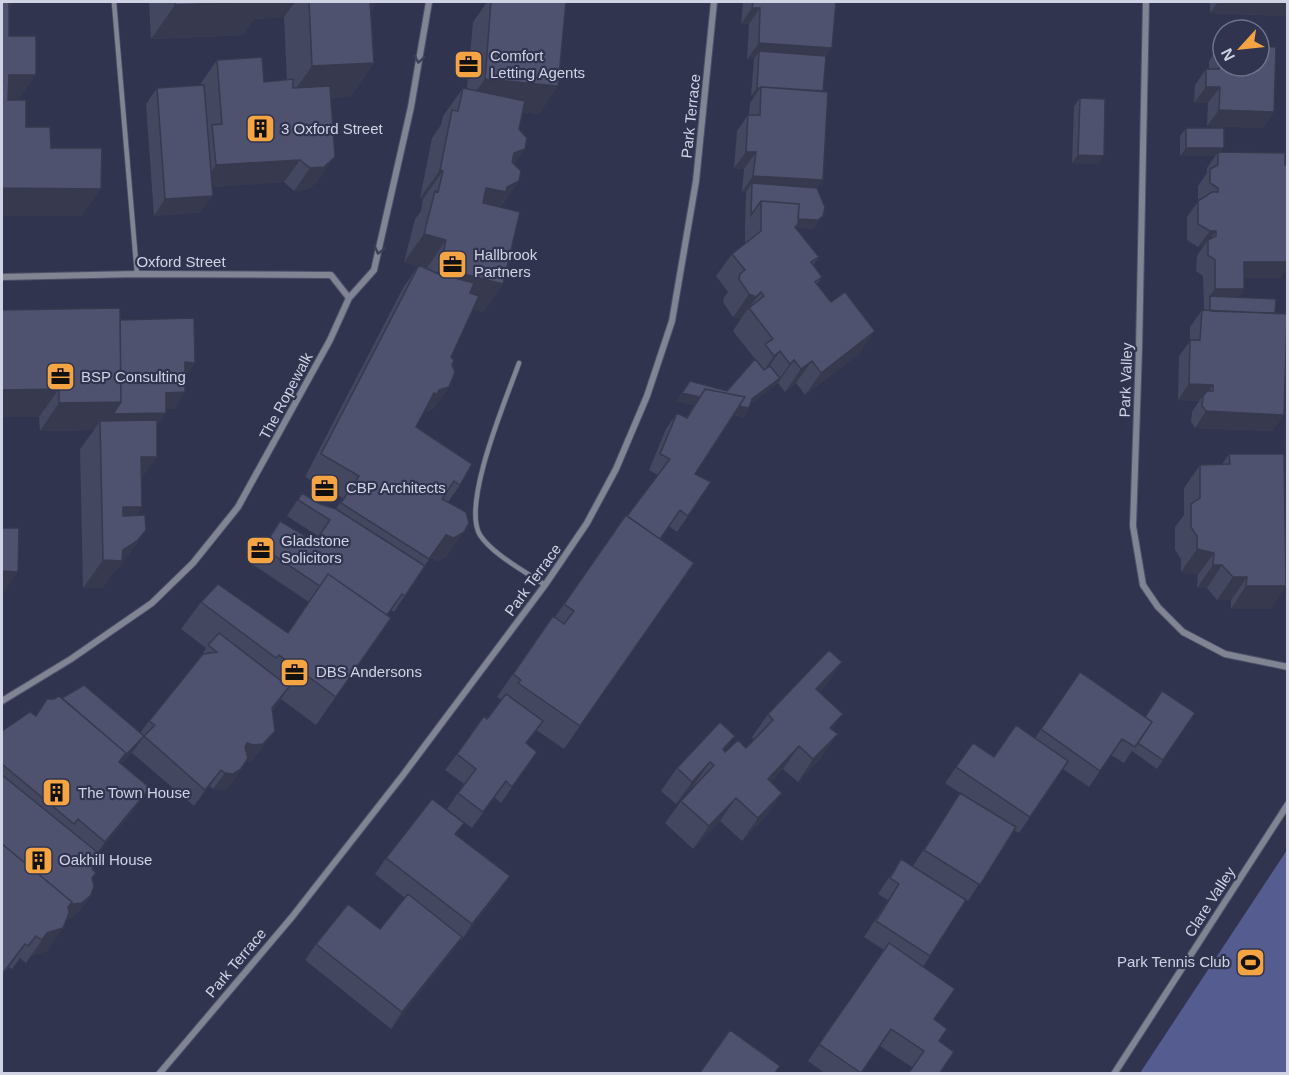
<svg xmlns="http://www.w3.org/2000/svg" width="1289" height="1075" font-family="Arial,sans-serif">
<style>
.pitch{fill:#555c8f}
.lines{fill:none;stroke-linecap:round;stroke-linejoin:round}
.service-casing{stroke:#4d516a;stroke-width:6}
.minor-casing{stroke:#4d516a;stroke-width:8}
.service{stroke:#818492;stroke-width:4.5}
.minor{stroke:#818492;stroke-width:6}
.wall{fill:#43475f}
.shaded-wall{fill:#37394e}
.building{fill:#4e526f;stroke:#37394e;stroke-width:1.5}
.oneway{stroke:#3c4059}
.labels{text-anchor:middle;stroke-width:4.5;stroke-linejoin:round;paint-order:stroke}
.poi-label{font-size:15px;fill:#cfd3e4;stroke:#30344f;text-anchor:start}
.street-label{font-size:15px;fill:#cfd3e4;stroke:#30344f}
</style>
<rect width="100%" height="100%" fill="#30344f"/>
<path class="pitch" d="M1287 850V1073H1140Z"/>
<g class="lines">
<defs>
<path id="service" d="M114 2 137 274
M519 363C507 397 461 504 480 535 492 554 526 572 545 585"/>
<path id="minor" d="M1146 2 1139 349 1133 526 1143 585 1158 607 1183 632 1225 654 1288 667
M2 277 137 274 331 275 349 298
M2 701 71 659 152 603 193 563 238 507 330 340 349 298 374 270 411 107 429 2
M159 1074 292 917 403 775 545 585 587 523 616 469 647 396 672 321 696 181 714 2
M1114 1074 1288 804"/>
</defs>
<use href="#service" class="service-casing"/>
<use href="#minor" class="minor-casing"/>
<use href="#service" class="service"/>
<use href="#minor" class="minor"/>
</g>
<path class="wall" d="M149 2H377L371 11 374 63 350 97 331 98 319 179 309 189 294 191 284 182 212 187 201 212 154 216 146 104 157 88 201 85V83L217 60 264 82 287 80 284 17 254 19 243 35 151 39Z
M487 2H491L558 86 539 114 522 112 519 129 514 164 519 181 501 207 503 284 483 312 473 309 451 357 452 365 449 387 433 409 424 412 416 427 460 485 448 502V555L438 561 430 558 394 612 391 610 387 615 391 618 316 725 281 699 273 710 263 747 252 760 246 761 230 786 222 790 213 789 210 786 194 806 132 753 121 764 134 810 98 853 93 870 91 895 80 911 70 919H67L47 951 31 956 26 963 20 958 12 969 9 967 2 976V731L35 716 47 699H54L62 698 140 733 149 721 197 662 206 648 181 629 201 602 288 633 309 602 252 564 280 521 315 542 318 536 287 516 302 493 320 504 336 509 343 498 305 477 403 288 418 266 404 262 415 219 421 211 423 199 420 198 432 138 441 125 443 116 463 88H467L473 22Z
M743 2H836L826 56 817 188V224L812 229 796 227 795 228 819 257 813 265 822 277 817 284 860 353 805 395 796 383 785 392 778 383 750 404 749 408 743 417 734 415 695 474 688 516 677 532 669 526 660 539 694 563 564 749 536 730 526 744 537 752 501 803 494 797 472 828 447 809 464 784 445 770 457 754 487 719 502 700 497 697 553 616 555 617 626 515 627 516 658 475 649 470 666 429 677 413 686 418 694 405 676 401 690 381 727 391 755 359 733 331 742 317 740 319 733 317 723 302 724 297 728 292 716 276 732 254 745 243V223L746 192H742L744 169 734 168 737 131 748 115H749L750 103 754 97 751 96 754 59H747L749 24H741Z
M1210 2H1287L1284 16 1210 13Z
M1220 45 1274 112 1263 128 1207 126 1208 103H1194L1195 85 1206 69H1209V61Z
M1080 98 1098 164 1072 163 1074 106Z
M1186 128 1221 152 1281 278H1244V289L1238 297 1275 313 1284 415 1272 431 1195 428 1191 422 1192 412 1199 401 1178 400 1179 356 1190 341V327L1202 310H1204L1203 276 1196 271 1197 256 1203 247H1198L1187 240V217L1199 200 1198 199V186L1207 173V168L1215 156H1180V136Z
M120 320 185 376V392L174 409H166V413L157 426 142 479V507L136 515 146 530 126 558 117 569 115 571 102 588H83L80 449 94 430 40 431 39 417H2Z
M1229 454 1286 586 1270 609H1231V600H1217L1207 588H1197L1198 575 1181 572V559L1175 550V527L1184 515V488L1200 465 1222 464Z
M842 662 826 685 820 692 832 729 822 757 798 782 783 769 771 782 782 793 766 816 742 841 720 821 693 849 665 823 681 801 695 785H694L676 804 661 791 677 768 735 736 724 751 725 752 746 748 754 740 752 737 768 714Z
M1080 672 1145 717 1195 713 1157 769 1132 751 1124 763 1111 755 1089 787 1063 769 1019 833 1014 830 968 901 955 893 930 956 923 967 934 1019 947 1029 912 1067 880 1046 861 1074H826L808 1061 884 950 864 937 888 900 878 894 901 859 913 866 960 793 945 783 973 743 994 757 1035 738Z
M464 823 456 834 499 892 461 941 460 940 451 953 391 1029 305 960 316 944 380 929 405 898 375 874 386 858Z"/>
<path class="shaded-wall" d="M2 2H14L5 14Z
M241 2H295L284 17 254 19 243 35 151 39 175 5Z
M368 2H377L355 33Z
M1218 2H1287V12L1284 16 1210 13Z
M752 8H760L749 24H741Z
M759 43 832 48 820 64 759 51 754 59H747Z
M374 63 350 97 288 100 312 66Z
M9 75H36L16 103H2Z
M485 79 558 86 539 114 465 107Z
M1206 87H1220L1208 103H1194Z
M757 88H760L754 97 751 96Z
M1219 110 1274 112 1263 128 1207 126Z
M1186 148H1224L1218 156V152L1215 156H1180Z
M525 149 506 177 514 153Z
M746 152H756L744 169 734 168Z
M1078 155 1104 156 1098 164 1072 163Z
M335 157 319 179 309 189 294 191 310 168Z
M300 160 284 182 200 188 216 165Z
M440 170 443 171 423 199 420 198Z
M753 176 823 180 811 197 752 183 746 192H742Z
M519 181 500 209 467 215 486 188 507 187Z
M2 188 101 189 82 216H2Z
M213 196 201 212 154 216 165 199Z
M761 216H823L817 224 812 229 796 227 782 247Z
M1210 231H1216L1208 242V240L1203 247H1198Z
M424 234 446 240 427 268 404 262Z
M1244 262H1287V269L1281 278H1233Z
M440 268 503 284 483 312 420 296Z
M1215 289H1244L1233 305 1210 296Z
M761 292 742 317 740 319 733 317 749 294Z
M875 331 860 353 805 395 821 373Z
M780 351 764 374 758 379 774 356Z
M794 360 778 383 746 408H749L743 417 695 405 780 378 790 364Z
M812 361 796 383 785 392 801 369Z
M185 362 195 363 184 379Z
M1189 384 1213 385 1203 400V396L1199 401 1178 400Z
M449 387 433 409 424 412 421 417 434 393Z
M59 389 39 417H2V390Z
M185 392 174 409H154L166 393Z
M682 393 700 397 694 405 676 401Z
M121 402 166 413 155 429 100 421 94 430 40 431 59 403Z
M1206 411 1284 415 1272 431 1195 428Z
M141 457H157L137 485Z
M123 507H142L122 535Z
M146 530 126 558 117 569 115 571 102 588H83L103 560 123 550Z
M464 532 448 555 438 561 430 558 446 535Z
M1197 549 1214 553 1198 575 1181 572Z
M1213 565H1222L1207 588H1197Z
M2 571 18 572 3 594H2Z
M1233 577H1247L1231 600H1217Z
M1246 586H1286L1270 609H1231Z
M842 662 826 685 801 712 816 689Z
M289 687 278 703 261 724 272 708Z
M843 714 827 737 830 728Z
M275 731 263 747 252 760 241 761 236 759 247 743Z
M838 734 822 757 798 782 813 759Z
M144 736 132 753 110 776 119 762Z
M735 736 719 758 723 749Z
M799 746 783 769 752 802 768 779Z
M710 762 694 785 676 804 692 782Z
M241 769 230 786 222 790 213 789 225 773Z
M221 770 210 786 194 806 205 790Z
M150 788 134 810 89 864 105 842Z
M782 793 766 816 742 841 758 818Z
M736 798 720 821 693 849 709 826Z
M510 876 499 892 461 941 472 924Z
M91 895 80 911 70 919 60 920 72 904Z
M63 928 47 951 31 956 26 963 47 933Z
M462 937 451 953 391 1029 402 1012Z
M25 944 9 967 2 976V974Z"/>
<path class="building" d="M2 2H9V36H36V75H9L8 100H26V127H50L51 148H102L101 189 2 188Z
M175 2H241L175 5Z
M309 2H370L374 63 312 66Z
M491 2H566L558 86 485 79Z
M753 2H836L832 48 759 43 760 8H752Z
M1220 45H1223V66H1259V46L1276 47 1274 112 1219 110 1220 87H1206V69H1219Z
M759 51 826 56 823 91 761 87V88H757Z
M262 57 264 82 293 79V88L330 86 335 157 324 167 310 168 300 160 216 165 212 125 222 124 217 60Z
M204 85 213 196 165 199 157 88Z
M761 87 828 92 823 180 753 176 756 152H746L748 115H760Z
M463 88 525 101 519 129 527 138 525 149 514 153 512 162 521 171 519 181 507 187 506 192 486 188 483 203 520 212 503 284 440 268 446 240 424 234 435 191 438 192 443 171 440 170 452 110 458 111Z
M1080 98 1105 99 1104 156 1078 155Z
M1186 128H1224V148H1186Z
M1218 152 1285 153V165H1287V262H1244V289H1215V260L1208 255V240L1216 236V231H1210L1198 224V201L1212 192H1218V188L1210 183V169L1218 165Z
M752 183 817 188 825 207 823 216 818 220 798 219 799 204 761 201 751 215Z
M761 201 799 204 798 224 795 227 819 257 811 262 822 277 815 282 831 302 845 292 875 331 821 373 812 361 801 369 794 360 790 364 780 351 774 356 765 344 773 339 749 308 764 296 761 292 756 297 749 294 739 279 740 274 745 270 732 254 761 231Z
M419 265 436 273 474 283 470 293 479 296 451 357 454 360 452 365 455 372 449 387 439 390 437 394 434 393 416 427 472 464 460 485 454 481 442 499 466 512 469 523 464 532 454 538 446 535 429 559 341 503 359 476 321 454Z
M1210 296 1276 299 1275 313 1210 311Z
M120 308 121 402 59 403V389L2 390V310Z
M1202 310 1287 314 1284 415 1206 411 1202 406 1203 396 1207 391H1213V385L1189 384 1190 340H1200Z
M194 318 195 363 185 362V392L166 393V413L113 414 121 402 120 320Z
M755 359 764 370 770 366 780 378 752 399 749 408 739 406 745 397 705 389 700 397 682 393 690 381 727 391Z
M705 389 745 397 695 474 711 482 688 516 680 510 660 539 627 516 670 459 660 454 677 413 687 418Z
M157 420V457H141L142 507H123V516L145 515 146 530 137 541 123 550 122 561 103 560 100 421Z
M1229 454H1284L1286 586H1246L1247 577H1233L1222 565H1213L1214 553 1197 549V536L1191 527V504L1200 498V465L1230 464Z
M302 493 320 504 336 509 425 566 405 596 402 594 387 615 328 574 320 586 263 548 280 521 315 542 330 520 298 500Z
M626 515 694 563 580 726 518 683 521 680 513 674 553 616 564 624 574 611 564 604Z
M2 528H19L18 572 2 571Z
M328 574 391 618 336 697 279 655 276 658 201 602 218 584 288 633Z
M219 633 289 687 272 708 275 731 263 744 253 745 247 743 245 747 248 758 241 769 233 774 225 773 221 770 205 790 144 736 155 725 149 721 203 654 217 652 208 645Z
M829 650 842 662 816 689 843 714 830 728 838 734 813 759 799 746 768 779 782 793 758 818 736 798 709 826 681 801 714 765 710 762 692 782 677 768 720 722 735 736 723 749 725 752 738 740 746 748 773 720 768 714Z
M1080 672 1152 722 1135 747 1122 739 1100 771 1041 729Z
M84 685 144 736 121 760 126 753 62 698Z
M1162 691 1195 713 1163 760 1138 743 1152 722 1145 717Z
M506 694 543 721 526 743 537 752 512 787 506 781 483 812 458 793 476 769 457 754 484 716 487 719Z
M59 696 126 753 119 762 150 788 105 842 78 819 74 824 2 764V731L30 712 36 716 47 699H54Z
M1016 725 1068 761 1030 817 956 767 973 743 994 757Z
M2 775 102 856 92 869 96 873 92 878 94 886 91 895 82 903 72 904 68 908 72 902 2 844Z
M960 793 1016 827 980 885 924 850Z
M432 799 464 823 455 834 510 876 472 924 386 858Z
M2 844 72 902 68 907 69 913 63 928 47 933 42 940 36 936 28 946 25 944 2 974Z
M901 859 966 900 930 956 876 921 899 884 890 878Z
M408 894 462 937 402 1012 316 944 348 904 380 929Z
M889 943 955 989 934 1019 947 1029 939 1041 954 1052 939 1074H908L924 1051 891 1029 861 1073 819 1044Z
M730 1030 780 1066 774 1074H699Z"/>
<defs><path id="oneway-chevron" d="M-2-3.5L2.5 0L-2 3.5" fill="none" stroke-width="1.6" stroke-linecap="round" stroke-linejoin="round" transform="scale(1.5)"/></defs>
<g class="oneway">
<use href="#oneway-chevron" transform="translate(419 59) rotate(100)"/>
<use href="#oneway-chevron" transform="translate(379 250) rotate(103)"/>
</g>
<defs>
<symbol id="office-square" viewBox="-11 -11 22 22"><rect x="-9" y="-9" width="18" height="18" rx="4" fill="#f4a443" stroke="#30344f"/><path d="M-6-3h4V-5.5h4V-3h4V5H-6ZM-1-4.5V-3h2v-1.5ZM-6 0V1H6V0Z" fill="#111"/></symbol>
<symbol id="building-square" viewBox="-11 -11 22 22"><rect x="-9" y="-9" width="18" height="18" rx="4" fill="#f4a443" stroke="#30344f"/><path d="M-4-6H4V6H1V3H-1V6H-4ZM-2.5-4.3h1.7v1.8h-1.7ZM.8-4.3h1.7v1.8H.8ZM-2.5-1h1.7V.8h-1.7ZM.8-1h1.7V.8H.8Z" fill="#111"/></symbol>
<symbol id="stadium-square" viewBox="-11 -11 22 22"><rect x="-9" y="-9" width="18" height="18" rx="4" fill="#f4a443" stroke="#30344f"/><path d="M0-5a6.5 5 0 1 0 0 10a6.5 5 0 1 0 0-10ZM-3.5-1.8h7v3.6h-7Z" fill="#111"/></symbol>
</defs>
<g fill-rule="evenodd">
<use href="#office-square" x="452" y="48" width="33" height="33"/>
<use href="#building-square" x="244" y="112" width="33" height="33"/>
<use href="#office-square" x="436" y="248" width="33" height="33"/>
<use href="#office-square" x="44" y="360" width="33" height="33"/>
<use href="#office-square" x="308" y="472" width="33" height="33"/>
<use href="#office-square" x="244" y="534" width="33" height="33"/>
<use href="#office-square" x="278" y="656" width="33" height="33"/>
<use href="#building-square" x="40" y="776" width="33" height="33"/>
<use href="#building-square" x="22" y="844" width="33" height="33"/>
<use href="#stadium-square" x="1234" y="946" width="33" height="33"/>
</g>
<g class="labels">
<g class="poi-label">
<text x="490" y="61">Comfort<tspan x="490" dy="17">Letting Agents</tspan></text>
<text x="281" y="134">3 Oxford Street</text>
<text x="474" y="260">Hallbrook<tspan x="474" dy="17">Partners</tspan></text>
<text x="81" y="382">BSP Consulting</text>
<text x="346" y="493">CBP Architects</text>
<text x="281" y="546">Gladstone<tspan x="281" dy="17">Solicitors</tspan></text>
<text x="316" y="677">DBS Andersons</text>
<text x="78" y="798">The Town House</text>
<text x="59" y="865">Oakhill House</text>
<text x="1230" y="967" text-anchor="end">Park Tennis Club</text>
</g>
<g class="street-label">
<text transform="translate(691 116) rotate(-84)" y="5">Park Terrace</text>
<text x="181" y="267">Oxford Street</text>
<text transform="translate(1126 380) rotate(-88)" y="5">Park Valley</text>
<text transform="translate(286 396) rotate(-62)" y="5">The Ropewalk</text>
<text transform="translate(533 580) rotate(-54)" y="5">Park Terrace</text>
<text transform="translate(1210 902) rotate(-57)" y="5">Clare Valley</text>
<text transform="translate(236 963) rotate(-50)" y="5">Park Terrace</text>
</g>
</g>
<rect width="1289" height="1075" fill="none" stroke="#cfd3e4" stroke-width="6"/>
<g transform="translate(1241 48) rotate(243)"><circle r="28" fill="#30344f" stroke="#70748b" stroke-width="1.5"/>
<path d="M0-4.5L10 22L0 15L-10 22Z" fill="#f4a443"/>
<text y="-9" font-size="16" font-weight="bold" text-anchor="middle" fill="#cfd3e4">N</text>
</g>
</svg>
